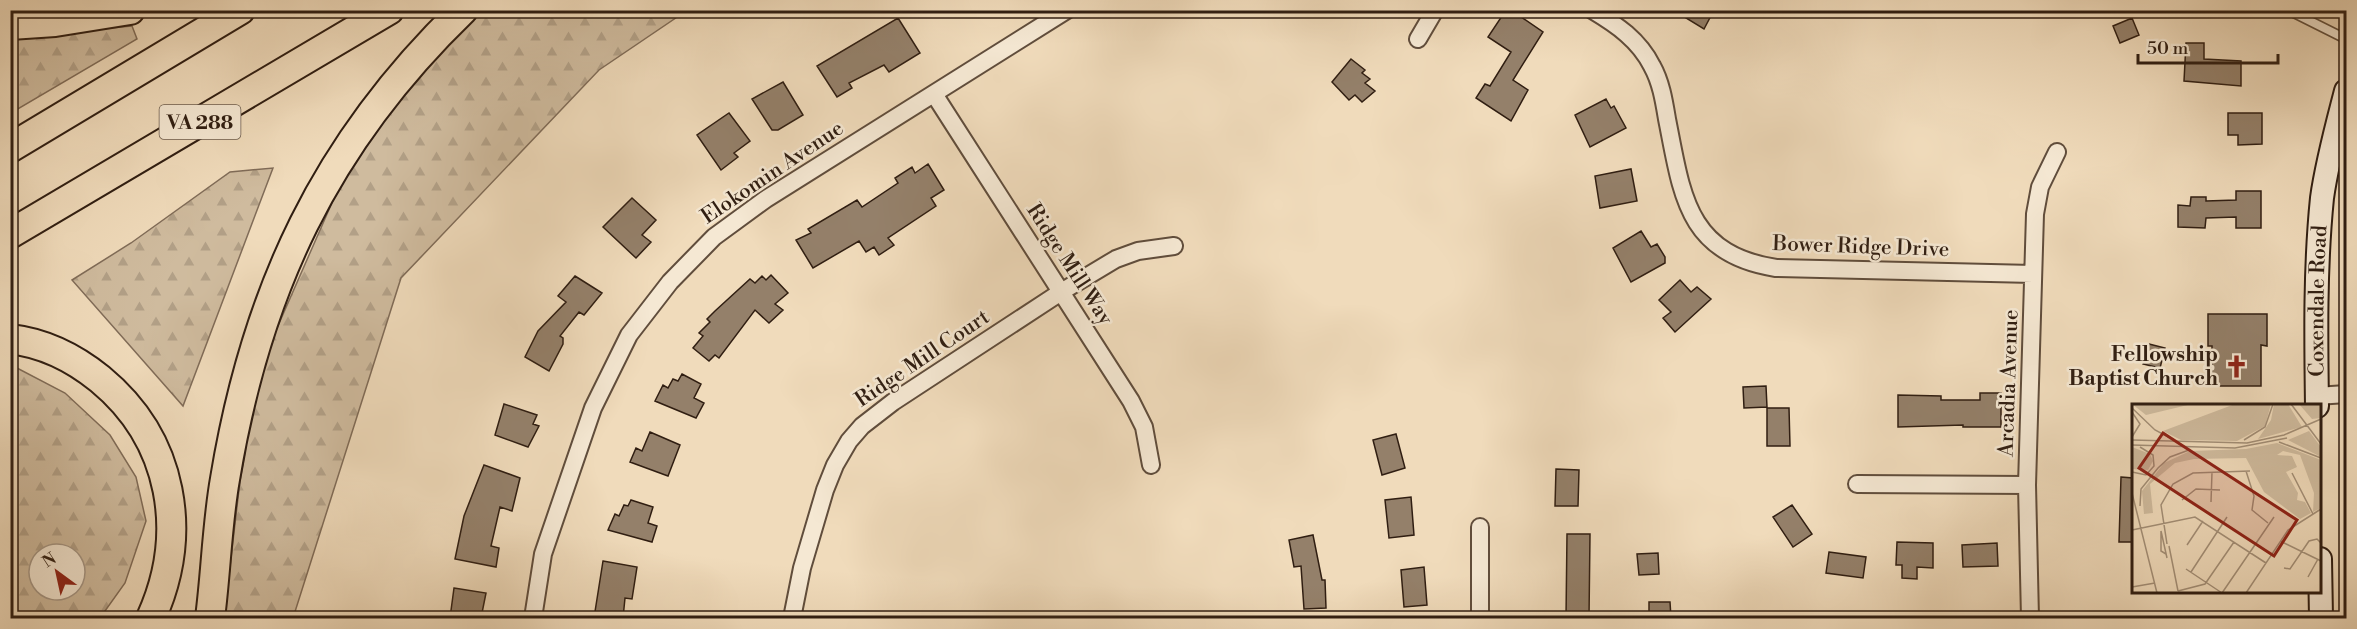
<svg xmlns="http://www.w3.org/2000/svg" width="2357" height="629" font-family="'Libre Bodoni',serif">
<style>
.forest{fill:url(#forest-firs);stroke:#806c58;stroke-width:1.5;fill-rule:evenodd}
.building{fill:#94806a;stroke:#301e12;stroke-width:1.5}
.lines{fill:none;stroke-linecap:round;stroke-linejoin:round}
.lane-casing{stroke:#604d3c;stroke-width:11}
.street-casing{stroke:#604d3c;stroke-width:20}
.secondary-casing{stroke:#301e12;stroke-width:26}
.highway-casing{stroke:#301e12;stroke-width:32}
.lane{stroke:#f5e8d3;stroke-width:8}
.street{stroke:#f5e8d3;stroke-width:16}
.secondary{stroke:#f5e8d3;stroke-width:22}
.highway{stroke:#f0dbbb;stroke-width:28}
.labels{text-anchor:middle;stroke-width:5;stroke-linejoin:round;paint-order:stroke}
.shield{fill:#f5e8d3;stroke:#6b5b4c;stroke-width:1.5}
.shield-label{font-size:20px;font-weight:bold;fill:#301e12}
.street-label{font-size:21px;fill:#301e12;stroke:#f5e8d3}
.poi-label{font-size:21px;font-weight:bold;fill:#301e12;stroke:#f5e8d3;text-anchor:end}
.inset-road{fill:none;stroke:#a38f77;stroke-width:1.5}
.view{fill:#8f2418;fill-opacity:0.15;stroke:#8f2418;stroke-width:3}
.inset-edge{fill:none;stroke:#301e12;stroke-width:3}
</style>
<defs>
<pattern id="forest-firs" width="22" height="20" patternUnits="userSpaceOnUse" patternTransform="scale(1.5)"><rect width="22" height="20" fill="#cfbb9e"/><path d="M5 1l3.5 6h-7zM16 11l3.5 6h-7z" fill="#b2a087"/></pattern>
</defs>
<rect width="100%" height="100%" fill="#f0dbbb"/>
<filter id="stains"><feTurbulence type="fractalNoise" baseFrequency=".00333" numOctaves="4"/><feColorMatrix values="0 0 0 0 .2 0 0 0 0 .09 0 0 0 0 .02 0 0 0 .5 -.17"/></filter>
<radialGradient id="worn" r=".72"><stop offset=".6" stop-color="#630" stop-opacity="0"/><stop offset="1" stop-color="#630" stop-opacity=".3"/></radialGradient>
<path class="forest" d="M481 11H686L599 70 401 278 293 618H224L240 481 259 369 342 180 384 119 437 56Z
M132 26 137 39 11 113V37Z
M273 168 183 406 72 280 131 243 230 172Z
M11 367 17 368 65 393 110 435 136 477 146 521 125 583 100 618H11ZM39 554H75V590H39Z"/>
<path class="building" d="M1506 10H1511L1543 32 1513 80 1528 90 1511 121 1476 98 1485 84 1490 86 1511 52 1488 37Z
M1673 10H1714L1704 29Z
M898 18 920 53 889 72 884 65 849 83 852 88 837 97 817 66Z
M2132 18 2139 35 2120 43 2113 26Z
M2186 43H2204V59L2241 61V86L2184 81Z
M1351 59 1365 70 1362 73 1370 79 1365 83 1375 91 1362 102 1355 95 1349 100 1332 82Z
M783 82 803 115 778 130H772L752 99Z
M1606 99 1611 108 1614 106 1626 128 1590 147 1575 115Z
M729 113 750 141 734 153 738 157 721 170 697 135Z
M2228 113H2262V144L2238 145V135H2228Z
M928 164 944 190 931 198 936 206 888 238 894 245 879 255 874 247 866 252 859 241 813 268 796 240 811 233 808 229 857 200 862 207 898 183 895 178 912 167 915 173Z
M1631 169 1637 201 1600 208 1595 176Z
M2236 191H2261V228H2236V217L2206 218 2205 228 2178 227V205L2190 206 2191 197H2206V201L2236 200Z
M632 198 656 220 642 235 651 242 636 258 603 227Z
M1641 231 1651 247 1657 244 1665 257V263L1631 282 1613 248Z
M771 275 788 293 775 304 783 310 769 323 755 310 719 358 715 355 709 361 693 348 703 336 699 333 710 322 707 319 715 311 750 279 755 283 762 276 766 280Z
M575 276 602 293 584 315 579 312 560 336 563 338V344L549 371 525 357 538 331 566 302 558 296Z
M1680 280 1691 292 1697 287 1711 299 1675 332 1663 318 1671 312 1659 300Z
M2208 314H2267V346L2261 345V386H2212V346H2208Z
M2149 344 2165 348 2160 368 2143 364Z
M682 374 701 384 694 398 704 403 696 418 655 401 663 385 668 388 673 379 678 381Z
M1766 386 1767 407 1744 408 1743 387Z
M1980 393H2001V427H1963V425L1898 427V395L1941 396V400H1980Z
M504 404 537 415 533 424 539 426 528 447 495 435Z
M1767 408H1789L1790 446H1767Z
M650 432 680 445 668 476 630 462 636 448 642 451Z
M1396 434 1405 468 1382 475 1373 440Z
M484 465 520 478 512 511 500 507 491 546 499 548 496 567 455 559 464 516Z
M1556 469 1579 470 1578 506H1555Z
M2121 477 2133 478V542H2119Z
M1411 497 1414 535 1389 538 1385 500Z
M631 500 653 507 648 523 657 526 652 542 608 530 615 514 619 516 624 505 628 506Z
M1792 505 1812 534 1793 547 1773 517Z
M1567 534H1590L1589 618H1566Z
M1313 535 1322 580H1325L1326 608 1304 609 1301 566 1294 567 1289 540Z
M1897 542 1933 543V568L1917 567V579L1902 578V565H1896Z
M1997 543 1998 566 1963 567 1962 545Z
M1829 552 1866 557 1863 578 1826 573Z
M1658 553 1659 574 1639 575 1637 554Z
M603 561 637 567 632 599 625 598 623 618H594Z
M1424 567 1427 605 1404 607 1401 570Z
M454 588 486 593 481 618H450Z
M1649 602H1670L1671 618H1649Z"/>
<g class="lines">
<defs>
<path id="lane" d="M2288 10 2346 39
M2197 11 2198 10"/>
<path id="street" d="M1592 10C1617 25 1639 40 1652 66 1661 82 1664 101 1667 119 1682 194 1686 254 1776 268L2033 274
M1418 39 1435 10
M934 94 1131 401 1144 427 1151 465
M2317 396 2346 394
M1857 484 2027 485
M1480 527V618
M533 618 543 554 593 408 629 335 670 282 714 237 766 199 1067 10
M792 618 802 568 825 490 835 465 849 441 862 426 893 402 1061 292 1116 259 1138 251 1174 246
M2030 618 2027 485 2035 214 2040 187 2057 152"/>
<g id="secondary">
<path id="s1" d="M2317 406C2316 337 2315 267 2322 198 2327 162 2337 126 2346 91"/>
<path d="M2320 559 2321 618"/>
</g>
<path id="highway" d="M10 25 55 22 130 10
M10 148 240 10
M10 234 389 10
M10 339C45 343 74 358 100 379 174 440 189 534 151 618
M210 618C216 572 217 524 225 479 256 291 325 143 463 10"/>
</defs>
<use href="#lane" class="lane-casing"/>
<use href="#street" class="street-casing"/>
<use href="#secondary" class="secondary-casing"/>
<use href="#highway" class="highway-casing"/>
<use href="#lane" class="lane"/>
<use href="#street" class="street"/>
<use href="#secondary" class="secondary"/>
<use href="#highway" class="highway"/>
</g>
<defs>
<symbol id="church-bare" viewBox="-9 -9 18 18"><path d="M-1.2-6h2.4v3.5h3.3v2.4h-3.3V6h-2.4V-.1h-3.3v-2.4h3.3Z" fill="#8f2418" stroke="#f5e8d3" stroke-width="2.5" paint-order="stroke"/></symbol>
</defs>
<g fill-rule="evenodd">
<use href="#church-bare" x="2220" y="350" width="33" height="33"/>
</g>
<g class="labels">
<rect class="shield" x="159.5" y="105" width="81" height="34" rx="4.5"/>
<g class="shield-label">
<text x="200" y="129">VA 288</text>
</g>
<g class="street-label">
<text transform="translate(772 172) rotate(-34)" y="7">Elokomin Avenue</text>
<text transform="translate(1861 246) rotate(2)" y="7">Bower Ridge Drive</text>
<text transform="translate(1070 264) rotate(57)" y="7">Ridge Mill Way</text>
<text dy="7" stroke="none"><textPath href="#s1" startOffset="105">Coxendale Road</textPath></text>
<text transform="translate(922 358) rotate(-34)" y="7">Ridge Mill Court</text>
<text transform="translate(2008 383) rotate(-88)" y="7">Arcadia Avenue</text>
</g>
<g class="poi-label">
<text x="2218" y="361">Fellowship<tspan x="2218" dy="24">Baptist Church</tspan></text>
</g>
</g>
<g transform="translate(2132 404)">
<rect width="189" height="189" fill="#f0dbbb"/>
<path d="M0 0H60L14 11ZM103 0H139L133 22 105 37 49 36 31 27ZM142 0H156L170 23 126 35 139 16ZM167 0H189V14L180 15ZM177 27 189 43V53L156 36ZM145 39 189 56V104L181 108 182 89 168 51 151 47 145 51 160 52 165 63 154 68 166 89 165 96 173 98 179 109 168 115 132 88 114 54 62 55 43 59 18 80 21 109 12 110 10 87 32 59 58 47 114 45ZM0 43 18 50 21 57 16 66 0 65Z" fill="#cfbb9e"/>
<path class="inset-road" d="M159 0 189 40M0 4 23 26 42 36M0 8 8 20 0 33M0 36 115 39 152 31 189 15M112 36 133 23 141 0M147 38 189 54M0 41 103 44 155 34M114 67 122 92 120 106 136 119M0 68 14 71 22 62 21 51 8 43M160 69 181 110M0 89 25 189M50 96 64 85 88 86M79 98 80 68M8 102 9 85 26 64 38 53 57 46M0 126 63 113 134 159M29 127V147L34 150M29 127 35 154M148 137 189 157M35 140 29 101 41 80 61 69 118 67M55 141 71 117M37 142 46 187M152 164 158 165 177 137 185 135 189 139M54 165 90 189M59 168 95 113M176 173 186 155M0 183 23 179M46 187 73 180 102 138M90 189 142 113M114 189 156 126 189 105"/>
<path class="view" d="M31 29 165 116 142 152 7 64Z"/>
<rect width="189" height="189" class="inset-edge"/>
</g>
<rect width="2357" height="629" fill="none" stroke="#f0dbbb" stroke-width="36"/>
<rect x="12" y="12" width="2333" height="605" fill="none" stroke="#301e12" stroke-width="3"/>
<rect x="18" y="18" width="2321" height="593" fill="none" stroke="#301e12" stroke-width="1.5"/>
<g transform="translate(57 572) rotate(327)"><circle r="28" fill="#f5e8d3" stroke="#a69786" stroke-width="1.5"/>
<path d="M0-4.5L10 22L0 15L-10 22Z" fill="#8f2418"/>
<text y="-9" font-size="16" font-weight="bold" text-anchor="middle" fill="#301e12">N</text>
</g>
<path d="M2138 54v9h140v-9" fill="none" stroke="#301e12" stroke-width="3"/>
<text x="2147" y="54" font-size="18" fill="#301e12" stroke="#f5e8d3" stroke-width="4.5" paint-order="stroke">50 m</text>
<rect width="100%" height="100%" filter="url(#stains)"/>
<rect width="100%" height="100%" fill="url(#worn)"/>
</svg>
